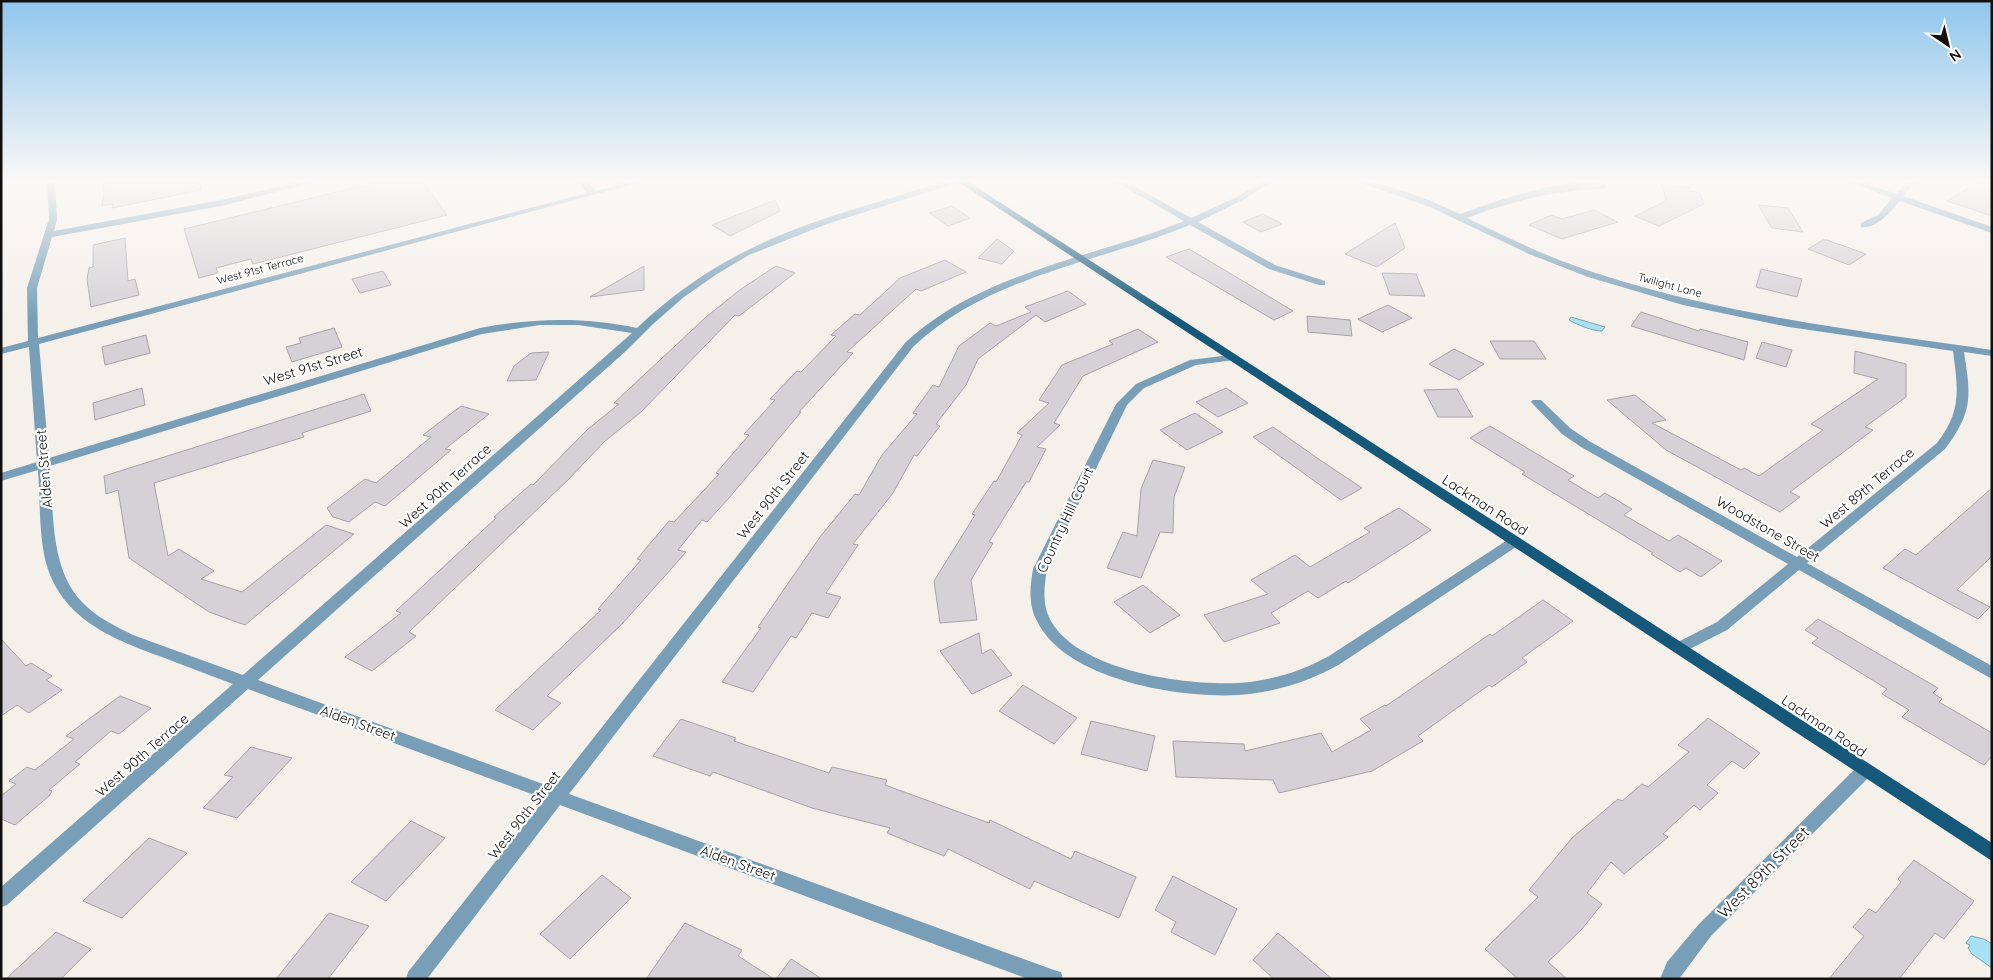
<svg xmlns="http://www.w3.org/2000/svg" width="1993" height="980" font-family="Quicksand,sans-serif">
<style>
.water{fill:#a9e1f4;stroke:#7ca2af}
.building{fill:#d5d1d6;stroke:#a7a2a8}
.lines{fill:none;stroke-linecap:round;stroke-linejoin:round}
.minor{fill:#789fb7;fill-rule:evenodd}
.major{fill:#155879;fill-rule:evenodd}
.labels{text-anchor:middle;stroke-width:4.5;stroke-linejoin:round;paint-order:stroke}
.far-street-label{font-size:11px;fill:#12100f;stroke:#fff}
.street-label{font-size:14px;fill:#12100f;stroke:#fff}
.near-street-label{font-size:16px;fill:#12100f;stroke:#fff}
</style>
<rect width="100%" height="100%" fill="#f6f0eb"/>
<path class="water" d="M1571 317 1605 327 1602 331C1592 331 1578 325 1569 320Z
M1971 936 1984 939 1992 944V968L1972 954 1968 948 1970 945 1966 943Z"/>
<path class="building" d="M102 181H200L201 190 112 208 113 204 102 206 104 192Z
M383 181H423L447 215 253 264 251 259 216 268 218 273 199 278 184 229Z
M1980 181H1992V216L1947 201Z
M1662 184 1689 187 1690 191 1700 193 1704 204 1659 226 1635 216 1666 201Z
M775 200 780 211 730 236 712 225Z
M1758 205 1788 208 1803 232 1772 228Z
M952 206 970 218 948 226 929 213Z
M1594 210 1618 222 1562 239 1529 225 1551 215 1562 219Z
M1263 214 1282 224 1261 232 1243 222Z
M1395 223 1405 248 1377 267 1345 254Z
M125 238 128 281 135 279 139 295 91 307 87 279 89 268 93 267V245Z
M997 239 1014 251 1002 264 978 258Z
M1823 240H1827L1866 254 1849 265 1808 249Z
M1189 249 1253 287 1293 311 1274 320 1166 257Z
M945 260 966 272 921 291 916 289 847 352 853 353 799 412H801L729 498 707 522 702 520 678 550 686 552 672 568 622 624 547 696 561 703 533 730 495 710 601 610 598 609 641 560 637 559 669 521 674 522 719 474 716 473 749 435 744 434 775 400 770 399 797 371 801 372 836 336 831 335 855 314 860 315 900 278Z
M644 266V290L590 297Z
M776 266 795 273 739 316 735 315 641 412 605 441 567 481 409 632 416 636 372 671 345 657 401 613 396 611 496 518 494 517 531 484 533 485 588 429 619 404 614 403 706 317 741 289Z
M1761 269 1802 279 1797 297 1756 287Z
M383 271 391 285 360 293 352 279Z
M1382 273 1416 274 1425 296 1390 295Z
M1068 291 1086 304 1045 322 1036 315 978 359 966 385 936 424 940 426 917 456 914 455 893 493 853 544 858 545 826 593 841 597 828 618 812 613 796 638 791 636 753 692 722 682 761 628 758 627 820 537 855 494 859 495 882 455 917 414 913 413 933 385 939 387 959 346 990 323 996 326 1031 312 1025 307Z
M1388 305 1412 318 1382 332 1358 319Z
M1641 312 1699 331 1700 329 1748 342 1744 360 1631 326Z
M1307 316 1350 320 1352 336 1308 332Z
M334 328 342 347 292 362 286 347 301 343 299 338Z
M1138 329 1158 342 1083 376 1054 423 1060 425 1037 447 1046 449 1029 482H1026L989 542 993 543 971 580 977 620 940 623 934 581 975 515 972 514 994 481 996 482 1022 435 1017 433 1049 403 1039 400 1062 365 1113 344 1109 341Z
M146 335 150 353 105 365 102 347Z
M1490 341H1534L1546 359H1500Z
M1762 342 1792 350 1786 367 1756 358Z
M1454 349 1484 364 1459 380 1429 364Z
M1855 351 1906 364V397L1865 427 1873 430 1790 492 1800 497 1780 512 1666 450 1607 400 1635 395 1666 420 1652 423 1741 470 1744 468 1759 476 1823 430 1811 424 1878 379 1854 373Z
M549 352 536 380 507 381 514 366 531 353Z
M142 388 145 405 95 420 93 403Z
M1226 388 1248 403 1218 417 1196 402Z
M1457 389 1473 417H1438L1424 390Z
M364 394 371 411 302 433 304 437 154 483 168 556 179 549 214 571 201 579 242 592 326 525 354 534 245 625 209 612 129 558 118 490 106 494 104 476Z
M461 406 489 414 445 449 451 450 385 506 375 502 349 522 333 517 327 508 365 479 376 483 431 437 423 435Z
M1195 413 1223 432 1187 450 1160 430Z
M1490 426 1574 476 1568 480 1598 498 1605 493 1632 509 1624 515 1669 541 1678 535 1722 561 1701 577 1686 568 1680 572 1651 554 1653 553 1522 474 1525 472 1470 438Z
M1273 427 1320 460 1362 488 1341 500 1253 437Z
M1153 460 1185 467 1174 497 1173 533 1160 532 1141 578 1107 568 1123 532 1137 536 1141 489Z
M1992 488V556L1957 590 1990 607 1978 619 1883 568 1905 549 1916 555Z
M1399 508 1431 530 1348 583 1346 581 1318 598 1308 591 1271 613 1280 623 1224 642 1204 615 1268 594 1251 580 1295 555 1310 567 1370 532 1364 528Z
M1143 585 1180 615 1150 633 1114 602Z
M1543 600 1573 621 1522 658 1527 662 1492 687 1489 685 1418 736 1423 741 1372 771 1279 793 1273 780 1176 777 1173 741 1244 744 1245 751 1321 733 1332 752 1371 730 1360 719 1385 705 1386 706 1490 634 1492 636Z
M1818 619 1938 688 1933 693 1942 699 1939 702 1992 733V756L1984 765 1902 717 1909 710 1882 694 1887 689 1812 643 1818 638 1805 630Z
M979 633 982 654 991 649 1012 675 972 694 940 651Z
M1 639 26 666 31 663 52 676 46 680 62 690 29 713 17 705 1 716Z
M1023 685 1077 718 1054 744 999 711Z
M120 696 151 708 119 734 111 731 75 762 80 764 49 790 52 791 49 796 15 825 1 819V796L16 784 9 781 27 767 35 770 74 739 66 736Z
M1708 718 1760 753 1744 769 1732 761 1707 785 1718 793 1700 810 1694 805 1663 834 1668 837 1624 874 1611 862 1587 893 1602 904 1582 929 1548 962 1567 979H1518L1485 949 1538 897 1529 890 1572 838 1618 799 1622 801 1642 784 1648 787 1689 752 1678 745Z
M681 719 736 738 734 741 829 773 832 767 887 780 885 785 989 823 990 820 1071 859 1075 851 1136 877 1119 918 1034 881 1030 889 948 849 944 856 887 833 890 828 812 808 713 772 710 776 653 756Z
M1091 721 1155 736 1147 771 1081 754Z
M251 747 292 758 237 818 203 808 233 777 224 775Z
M411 821 445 838 386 901 351 882Z
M149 838 187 853 122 918 83 901Z
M1914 860 1974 901 1944 939 1935 933 1899 979H1829L1864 936 1853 927 1869 909 1876 913 1901 882 1898 879Z
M602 875 631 898 570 959 540 934Z
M1173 876 1237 909 1215 955 1171 932 1176 922 1155 910Z
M329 913 369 926 328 979H276Z
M685 923 742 950 738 956 774 979H646Z
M56 932 91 949 61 979H6Z
M1278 933 1332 979H1274L1253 960Z
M791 959 822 979H776Z"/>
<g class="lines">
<path class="minor" d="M47 181H55L57 219 54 231 221 200 303 181H319L221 206 52 237 37 288 38 338 587 193 578 181H587L595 191 630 181H645L39 344 49 458 480 328C534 318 584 317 637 328 713 256 787 228 885 200 911 192 937 181 963 181L827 224 749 255 717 274 684 297 653 324 627 350 258 680 554 788 905 343C981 272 1090 259 1184 221L1114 181H1125L1191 218 1239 196 1263 181H1273L1245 199 1198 222 1275 265 1325 281V285H1319L1269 269 1190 225C1097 263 988 276 913 347L569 794 1054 970 1061 972 1063 979H1028L560 805 427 979H406L408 972 545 799 248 689 7 905 1 907V887L233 684C209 675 185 666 162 657 109 638 56 616 44 554 39 527 40 497 38 470L1 481V473L37 462 29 347 1 354V348L28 341 27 288 49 219ZM540 325H578L632 333 243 675 133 635C115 626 96 617 82 602 49 567 54 511 50 466L482 334Z
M1355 181C1386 181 1432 201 1460 214 1498 200 1566 176 1606 184L1607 186 1603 189C1555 190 1512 201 1467 218 1509 238 1551 259 1596 273 1725 315 1858 331 1992 350V356L1964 352C1971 396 1973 412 1945 449L1807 563 1992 666V679L1799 570 1727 630 1684 652 1679 654 1674 652 1672 648 1674 644 1717 622 1788 564 1581 447 1562 434 1531 402 1533 400H1541L1570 428 1589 441 1797 557 1937 443C1962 411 1958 389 1953 351L1789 327 1683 305 1588 277 1529 254 1430 207Z
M1847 181H1860L1896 194 1907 181H1916L1903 196 1992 227V233L1900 201C1890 212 1877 229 1861 227V223L1878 215 1892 198Z
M1230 355 1234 356 1235 358 1234 360 1196 365 1144 388 1127 405 1047 569C1044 587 1042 605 1051 621 1080 673 1197 688 1250 682 1279 678 1304 670 1329 656L1509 539H1519L1521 542 1519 545 1340 664C1312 680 1282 690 1250 694 1190 701 1066 682 1037 621 1028 604 1030 587 1033 569L1116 404 1136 384 1190 360Z
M1864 764 1870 766 1872 771 1870 776 1711 936 1679 979H1660L1667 962 1699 924 1858 766Z"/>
<path class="major" d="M957 181H967L1992 843V861Z"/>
</g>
<linearGradient id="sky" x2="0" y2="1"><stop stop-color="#8fc6ed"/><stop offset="0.57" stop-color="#fbf8f6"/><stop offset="1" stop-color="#fbf8f6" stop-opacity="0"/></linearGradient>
<rect width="1993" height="318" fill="url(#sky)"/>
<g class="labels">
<g class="far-street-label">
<text transform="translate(260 269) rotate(-15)" y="4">West 91st Terrace</text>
<text transform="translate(1670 285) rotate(15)" y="4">Twilight Lane</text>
</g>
<g class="street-label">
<text transform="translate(313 366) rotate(-17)" y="5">West 91st Street</text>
<text transform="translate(44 469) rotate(-95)" y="5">Alden Street</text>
<text transform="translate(445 486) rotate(-42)" y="5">West 90th Terrace</text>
<text transform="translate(1867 488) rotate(-40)" y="5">West 89th Terrace</text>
<text transform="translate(773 495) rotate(-52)" y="5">West 90th Street</text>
<text transform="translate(1485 505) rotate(33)" y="5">Lackman Road</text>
<text transform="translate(1065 520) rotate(-65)" y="5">Country Hill Court</text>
<text transform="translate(1768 529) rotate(30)" y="5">Woodstone Street</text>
<text transform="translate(358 723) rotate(20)" y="5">Alden Street</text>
<text transform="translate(1824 726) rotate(34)" y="5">Lackman Road</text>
<text transform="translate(142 755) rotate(-41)" y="5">West 90th Terrace</text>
<text transform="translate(524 815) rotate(-52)" y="5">West 90th Street</text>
<text transform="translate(738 863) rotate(20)" y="5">Alden Street</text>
</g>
<g class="near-street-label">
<text transform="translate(1763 872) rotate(-45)" y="6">West 89th Street</text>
</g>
</g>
<rect width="1993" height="980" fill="none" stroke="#12100f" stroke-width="5"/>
<g transform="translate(1948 45) rotate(145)" stroke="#ffffff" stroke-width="4" paint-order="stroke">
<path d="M0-4L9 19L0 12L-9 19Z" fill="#12100f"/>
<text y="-8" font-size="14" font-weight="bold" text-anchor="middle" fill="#12100f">N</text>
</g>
</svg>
